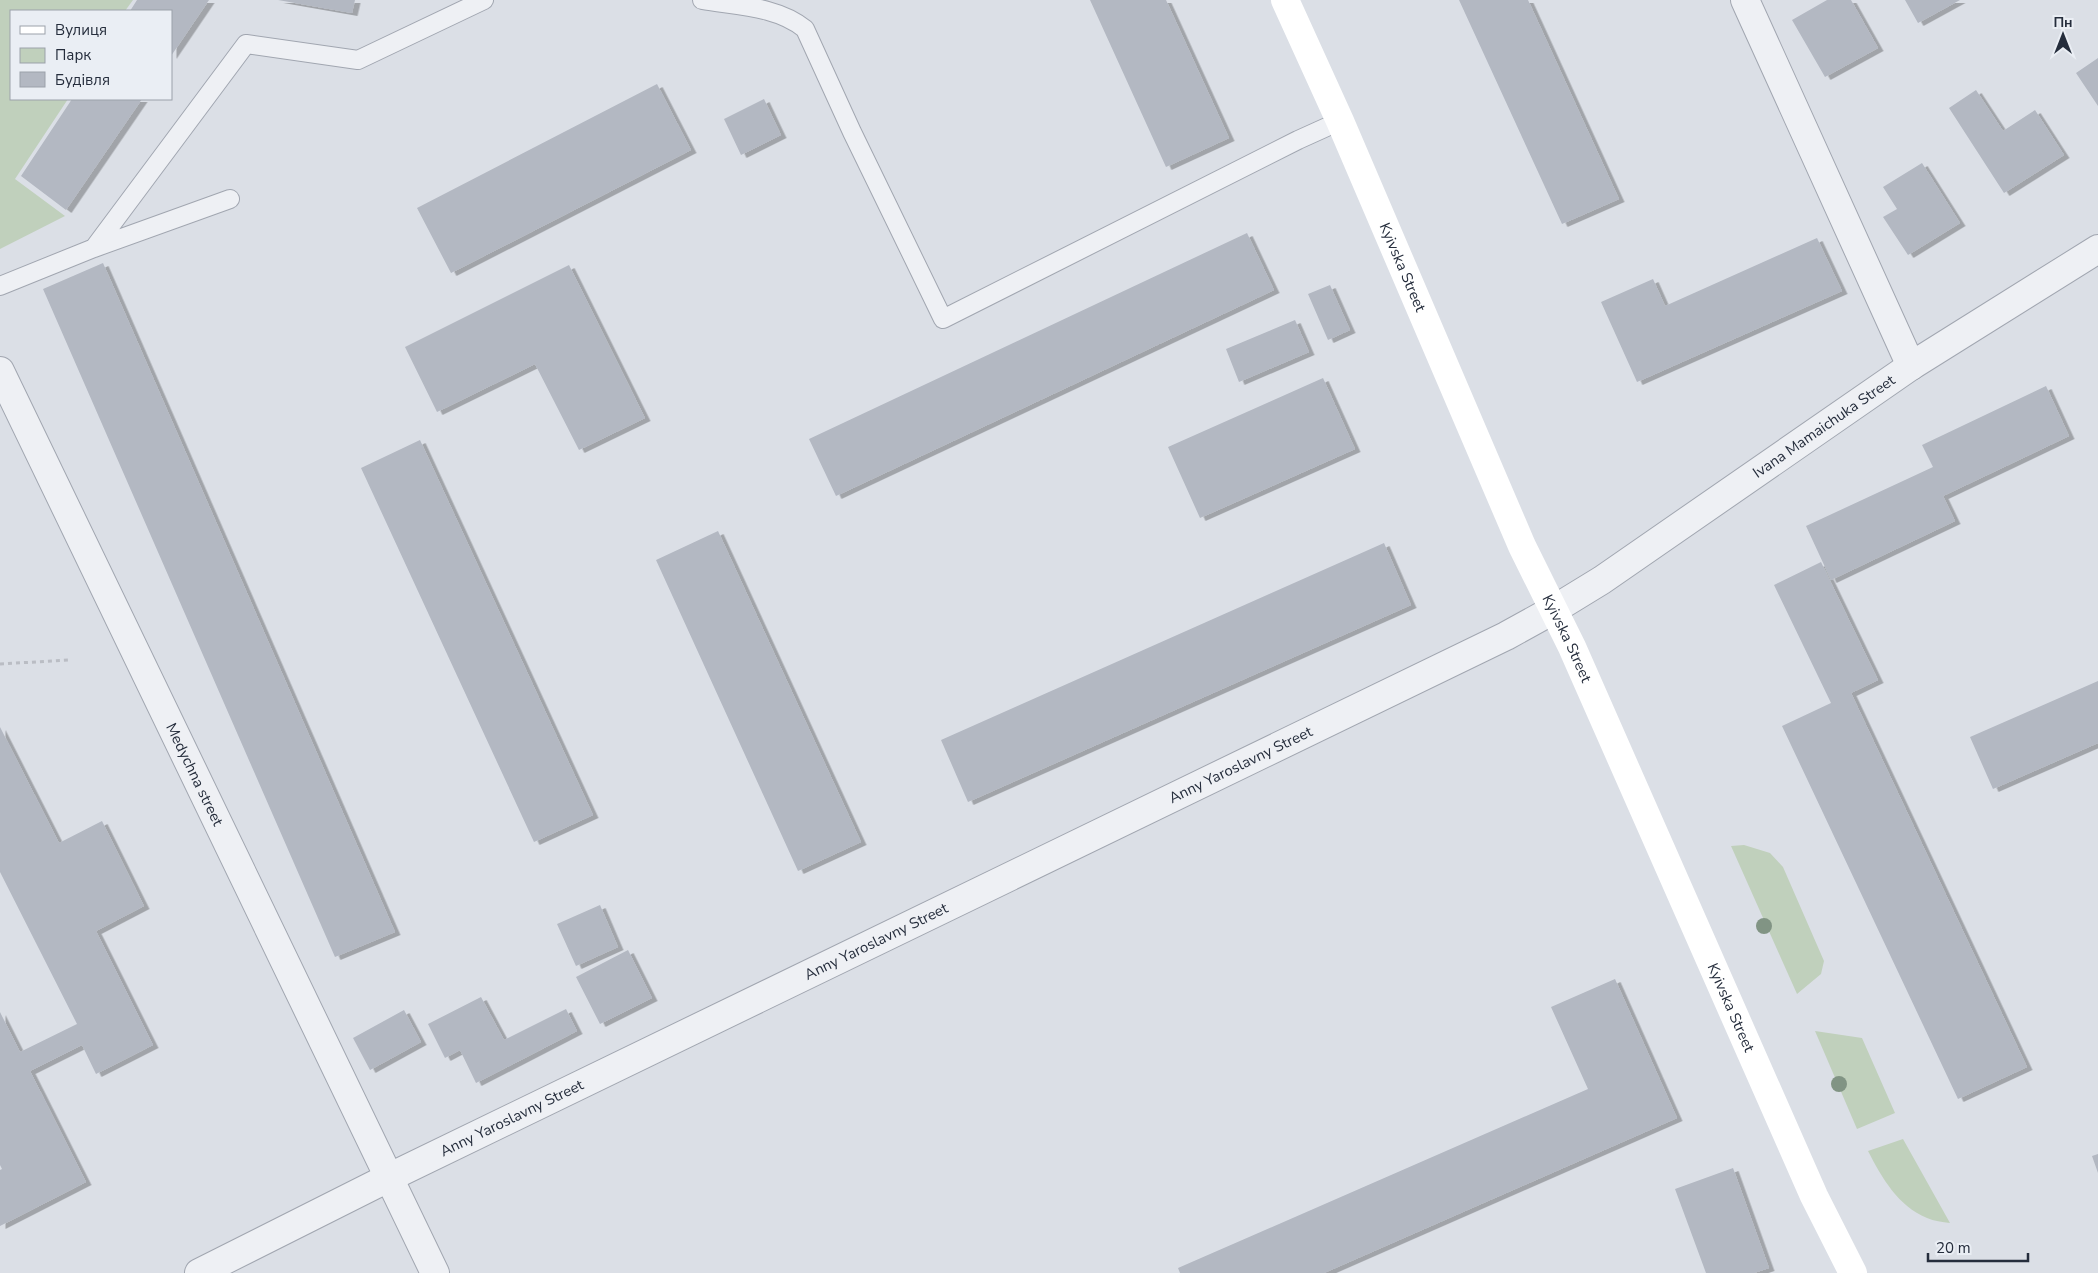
<svg xmlns="http://www.w3.org/2000/svg" width="2098" height="1273" font-family="'Nunito Sans',sans-serif">
<style>
.green{fill:#c0d0bc}
.building{fill:#b3b8c2;filter:url(#shadow)}
.lines{fill:none;stroke-linecap:round;stroke-linejoin:round}
.lane-casing{stroke:#a1a6b0;stroke-width:20}
.street-casing{stroke:#a1a6b0;stroke-width:30}
.path{stroke:#babdc4;stroke-width:3;stroke-dasharray:4 4;stroke-linecap:butt}
.lane{stroke:#eef0f4;stroke-width:18}
.street{stroke:#eef0f4;stroke-width:28}
.secondary{stroke:#fff;stroke-width:28}
.tree{fill:#819484}
.labels{text-anchor:middle;stroke-width:5;stroke-linejoin:round;paint-order:stroke}
.street-label{font-size:15px;fill:#252d3c;stroke:#eaeef4}
</style>
<defs>
<filter id="shadow"><feDropShadow dx="5.5" dy="3" stdDeviation="0" flood-color="#0004"/></filter>
</defs>
<rect width="100%" height="100%" fill="#dbdfe6"/>
<path class="green" d="M0 0H133L125 11H11V99H68L15 179 65 216 0 249Z
M1744 845 1770 853 1783 867 1824 961 1821 974 1797 994 1731 846Z
M1815 1031 1862 1038 1895 1113 1857 1129Z
M1903 1139 1950 1223C1942 1222 1934 1221 1927 1218 1898 1206 1882 1178 1868 1151Z"/>
<path class="building" d="M137 0H209L171 56V11H130Z
M278 0H355L352 13Z
M1090 0H1166L1229 138 1166 167Z
M1459 0H1528L1619 199 1562 224Z
M1827 0H1851L1878 48 1825 77 1792 20Z
M1905 0H1960L1918 23Z
M2098 58V106L2076 73Z
M657 84 691 150 451 273 417 208Z
M1976 90 2003 131 2035 110 2064 155 2004 193 1949 108Z
M72 99H142L66 210 21 176Z
M764 99 781 135 741 155 724 119Z
M1922 163 1960 223 1908 255 1883 217 1897 209 1883 187Z
M1247 233 1274 290 836 496 809 439Z
M1817 238 1842 291 1637 382 1601 302 1653 279 1665 306Z
M103 263 395 932 335 957 43 289Z
M569 265 645 418 579 450 535 364 437 412 405 347Z
M1330 285 1350 330 1328 340 1308 294Z
M1295 320 1309 352 1239 382 1226 349Z
M1323 378 1355 449 1200 518 1168 447Z
M2046 386 2069 436 1943 496 1955 521 1831 580 1806 526 1933 467 1922 445Z
M420 440 593 815 534 842 361 468Z
M718 531 861 842 798 871 656 560Z
M1384 543 1411 605 968 802 941 740Z
M1821 562 1878 680 1851 693 2027 1067 1958 1099 1782 726 1831 703 1774 585Z
M2098 681V743L1993 789 1970 737Z
M0 727 59 843 102 821 144 906 96 931 153 1045 96 1074 82 1045 30 1071 86 1182 0 1226V1170L2 1169 0 1165V1012L20 1052 77 1024 0 872Z
M600 905 618 947 576 966 557 924Z
M628 950 652 998 600 1024 576 977Z
M1615 979 1677 1118 1324 1273H1180L1178 1268 1588 1089 1551 1007Z
M481 997 504 1040 566 1009 577 1031 476 1083 460 1050 445 1058 428 1024Z
M404 1010 421 1042 370 1070 353 1038Z
M2098 1154V1173L2092 1156Z
M1733 1168 1769 1268 1754 1273H1706L1675 1189Z"/>
<g class="lines">
<defs>
<path id="lane" d="M702 0C736 6 777 6 805 29L852 132 943 319 1298 140 1340 121
M94 248 230 199
M0 286 94 248 246 44 358 60 484 0"/>
<g id="street">
<path d="M1745 0 1911 366"/>
<path id="s1" d="M0 371 435 1273"/>
<path id="s2" d="M199 1273 388 1178 1506 636 1553 610 1602 580 1911 366 2098 249"/>
</g>
</defs>
<use href="#lane" class="lane-casing"/>
<use href="#street" class="street-casing"/>
<path class="path" d="M0 664 69 660"/>
<use href="#lane" class="lane"/>
<use href="#street" class="street"/>
<path class="secondary" id="s3" d="M1285 0 1340 121 1522 546 1572 647 1814 1196 1853 1273"/>
</g>
<g class="tree">
<circle cx="1764" cy="926" r="8"/>
<circle cx="1839" cy="1084" r="8"/>
</g>
<g class="labels">
<g class="street-label">
<text dy="5" stroke="none"><textPath href="#s3" startOffset="292">Kyivska Street</textPath></text>
<text dy="5" stroke="none"><textPath href="#s2" startOffset="1835">Ivana Mamaichuka Street</textPath></text>
<text dy="5" stroke="none"><textPath href="#s3" startOffset="698">Kyivska Street</textPath></text>
<text dy="5" stroke="none"><textPath href="#s2" startOffset="1159">Anny Yaroslavny Street</textPath></text>
<text dy="5" stroke="none"><textPath href="#s1" startOffset="448">Medychna street</textPath></text>
<text dy="5" stroke="none"><textPath href="#s2" startOffset="754">Anny Yaroslavny Street</textPath></text>
<text dy="5" stroke="none"><textPath href="#s3" startOffset="1102">Kyivska Street</textPath></text>
<text dy="5" stroke="none"><textPath href="#s2" startOffset="349">Anny Yaroslavny Street</textPath></text>
</g>
</g>
<rect x="10" y="10" width="162" height="90" fill="#eaeef4" stroke="#9ba1aa"/>
<rect x="20" y="26" width="25" height="8" fill="#ffffff" stroke="#9ba1aa"/>
<text x="55" y="35" font-size="15" fill="#252d3c">Вулиця</text>
<rect x="20" y="48" width="25" height="15" fill="#c0d0bc" stroke="#9ba1aa"/>
<text x="55" y="60" font-size="15" fill="#252d3c">Парк</text>
<rect x="20" y="72" width="25" height="15" fill="#b3b8c2" stroke="#9ba1aa"/>
<text x="55" y="85" font-size="15" fill="#252d3c">Будівля</text>
<g transform="translate(2063 35)" stroke="#eaeef4" stroke-width="4" paint-order="stroke">
<path d="M0-4L9 19L0 12L-9 19Z" fill="#252d3c"/>
<text y="-8" font-size="14" font-weight="bold" text-anchor="middle" fill="#252d3c">Пн</text>
</g>
<path d="M1928 1253v8h100v-8" fill="none" stroke="#252d3c" stroke-width="2.5"/>
<text x="1936" y="1253" font-size="15" fill="#252d3c" stroke="#eaeef4" stroke-width="4" paint-order="stroke">20 m</text>
</svg>
